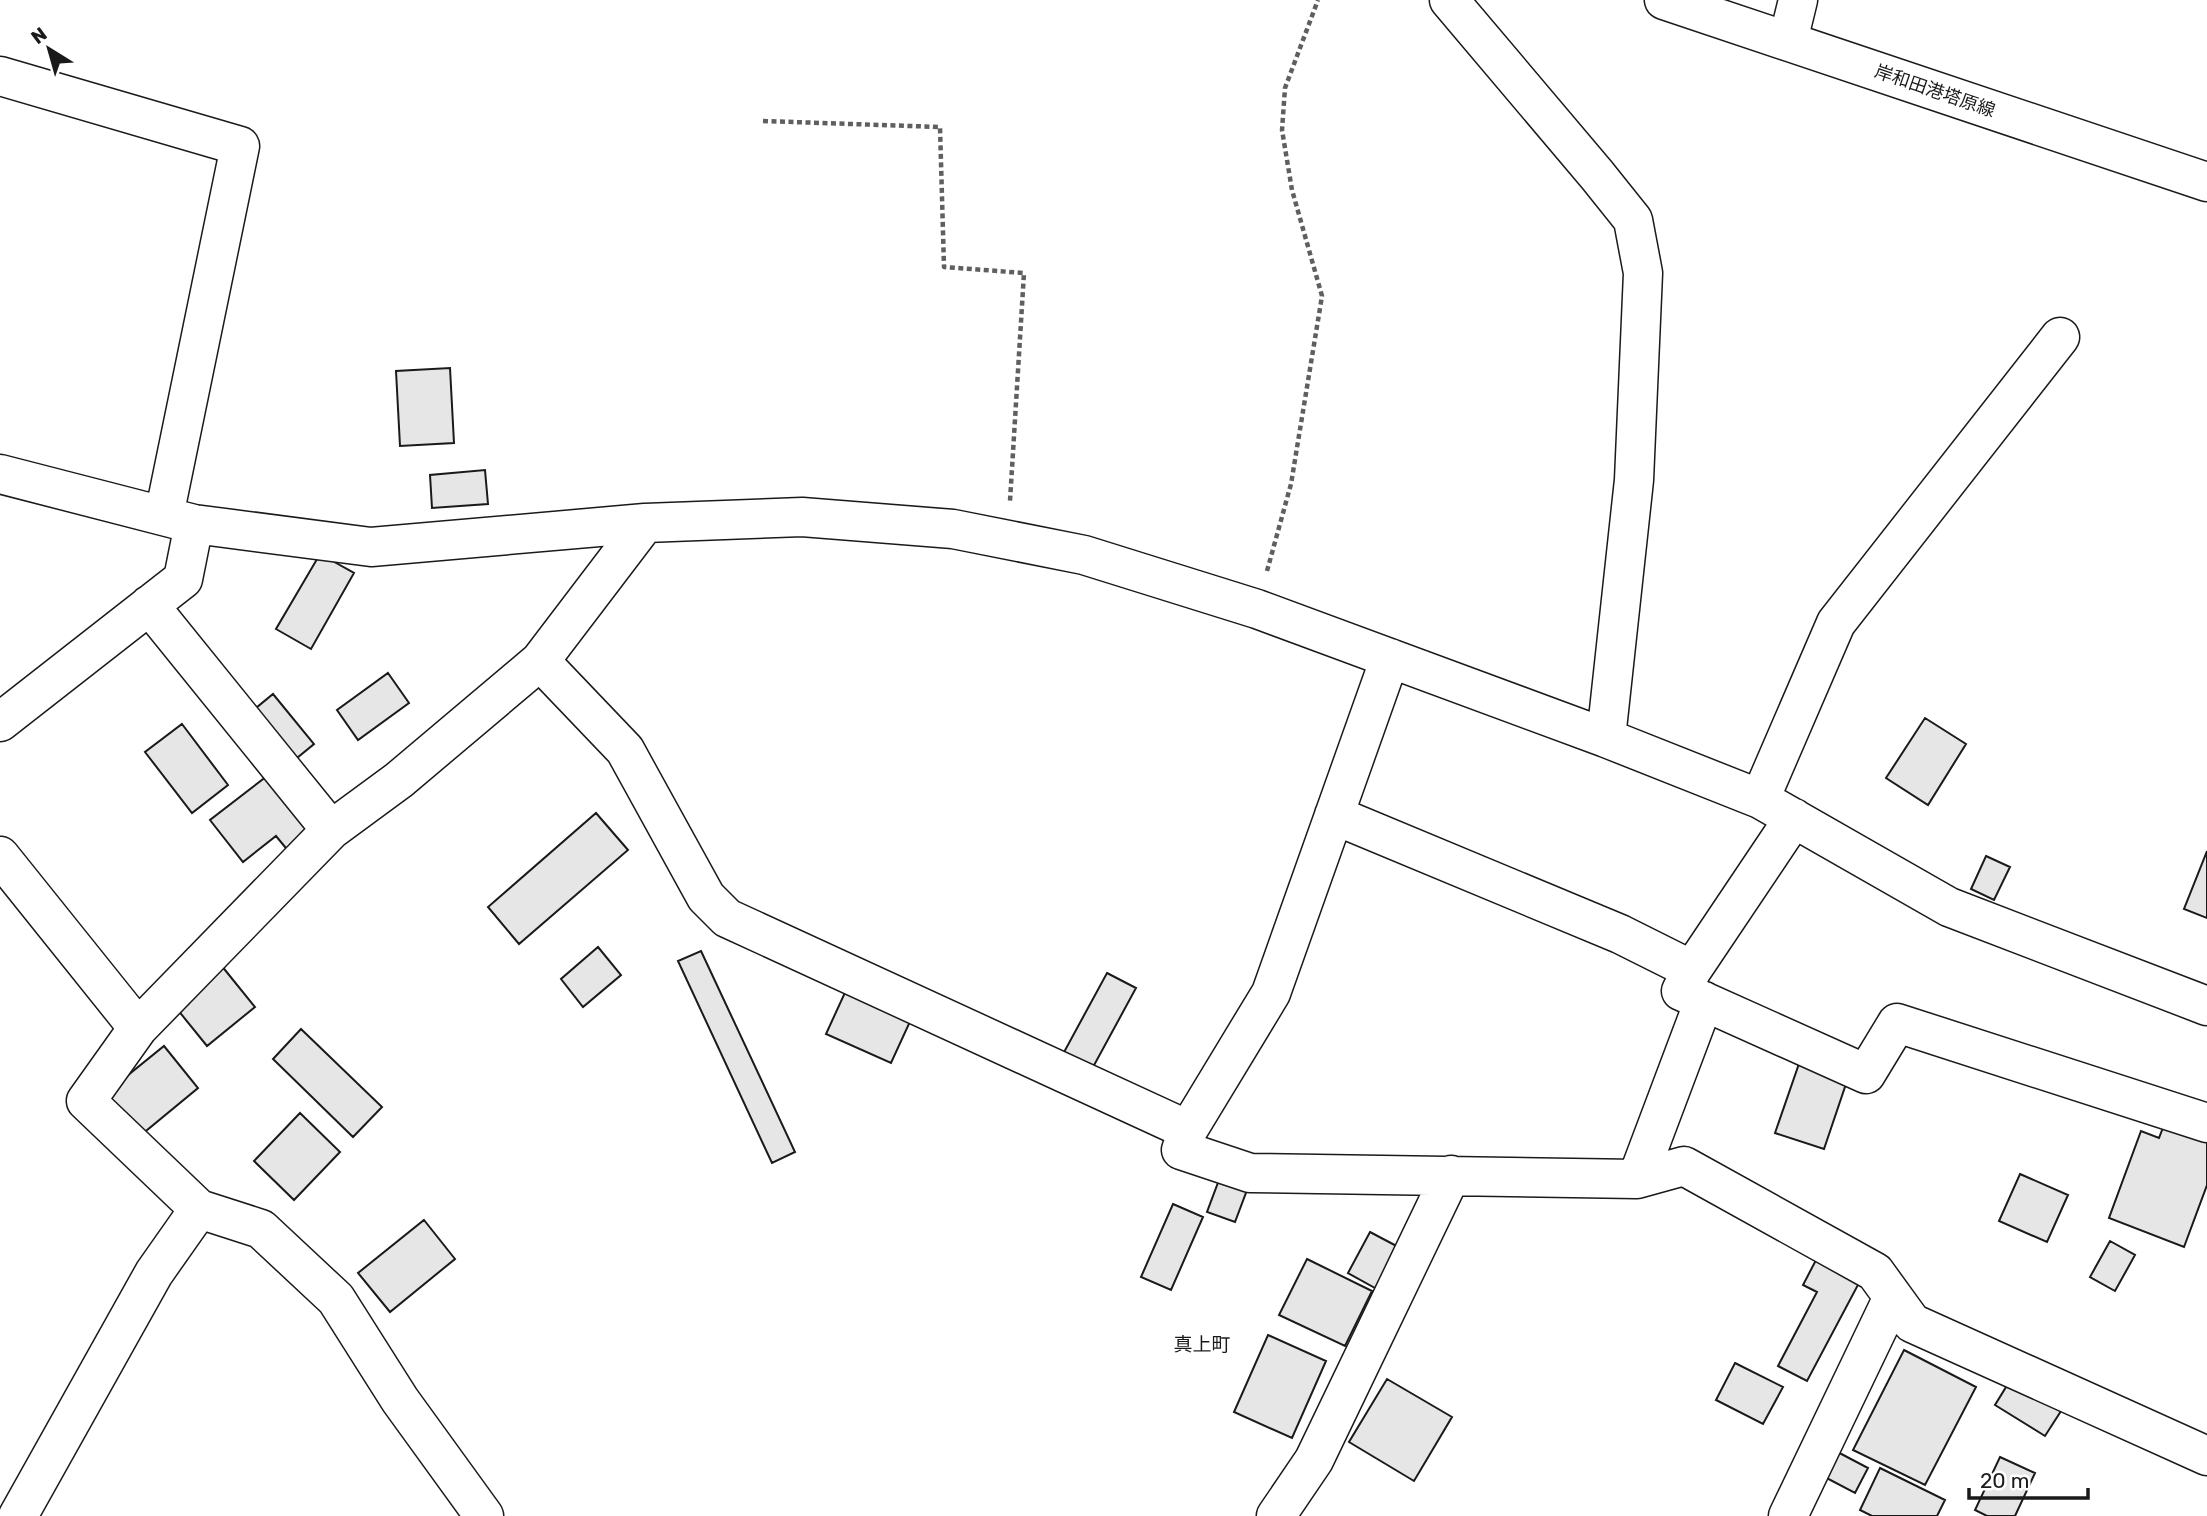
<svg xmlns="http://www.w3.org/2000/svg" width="2207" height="1516" font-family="Rubik,'Noto Sans JP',sans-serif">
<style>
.building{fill:#e6e6e6;stroke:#1a1a1a;stroke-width:2}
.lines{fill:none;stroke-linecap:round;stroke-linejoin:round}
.minor-casing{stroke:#1a1a1a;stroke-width:41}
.major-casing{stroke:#1a1a1a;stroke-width:41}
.path{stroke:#5f5f5f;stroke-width:4.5;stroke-dasharray:5 3.5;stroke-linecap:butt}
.minor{stroke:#fff;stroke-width:38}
.major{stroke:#fff;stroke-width:38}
.labels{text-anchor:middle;stroke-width:5;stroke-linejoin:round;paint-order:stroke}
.street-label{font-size:18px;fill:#1a1a1a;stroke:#fff}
.neighbourhood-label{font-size:19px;fill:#1a1a1a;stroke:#fff}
</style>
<rect width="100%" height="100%" fill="#fff"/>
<path class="building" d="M450 368 454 443 400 446 396 371Z
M485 470 488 504 432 508 430 475Z
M320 554 354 573 311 649 276 629Z
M388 673 409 703 358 740 337 710Z
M273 694 314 744 286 767 245 717Z
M1925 718 1966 744 1928 805 1886 778Z
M182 724 228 785 192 813 145 752Z
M271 773 317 832 290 853 276 836 243 862 210 820Z
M596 813 628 850 519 944 488 907Z
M2207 851V918L2184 909Z
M1986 856 2010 867 1994 900 1971 889Z
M598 947 621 975 583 1007 561 979Z
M701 951 795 1152 772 1163 678 961Z
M221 965 255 1007 207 1046 173 1004Z
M1107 973 1136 988 1092 1069 1063 1054Z
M848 986 913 1015 891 1063 826 1034Z
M301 1029 382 1107 353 1137 273 1059Z
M164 1046 198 1088 141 1135 106 1093Z
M1802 1055 1850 1072 1824 1149 1775 1133Z
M2169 1112 2207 1126V1185L2184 1247 2109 1218 2141 1131 2159 1138Z
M300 1113 340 1152 294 1200 254 1161Z
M1222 1172 1250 1182 1235 1222 1207 1212Z
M2020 1174 2068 1195 2047 1242 1999 1221Z
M1173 1204 1203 1217 1171 1290 1141 1277Z
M424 1220 455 1259 390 1312 358 1273Z
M1370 1232 1406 1251 1384 1293 1348 1273Z
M2110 1241 2135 1255 2115 1291 2090 1277Z
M1307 1259 1372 1291 1345 1346 1279 1315Z
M1816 1260 1859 1283 1807 1381 1778 1366 1817 1292 1803 1285Z
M1268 1335 1326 1361 1292 1438 1234 1412Z
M1904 1350 1976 1387 1925 1485 1853 1450Z
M1735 1363 1783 1387 1763 1424 1716 1400Z
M1387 1379 1452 1417 1414 1481 1349 1442Z
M2011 1379 2061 1411 2045 1436 1995 1405Z
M1830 1448 1868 1468 1855 1493 1817 1473Z
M2000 1457 2035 1473 2015 1516H1987L1975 1510Z
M1880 1468 1945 1500 1937 1516H1872L1860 1510Z"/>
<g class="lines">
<defs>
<path id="minor" d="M1449 0 1597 175 1633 220 1643 273 1634 480 1606 738
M1788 41 1798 0
M0 76 240 146 164 516
M0 474 194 524 371 547 645 523 802 517 953 529 1084 555 1257 609 1606 738 1760 799 1949 907 2207 1006
M149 605 331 830
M1390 658 1271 993 1188 1130 1181 1150 1250 1173 1637 1179 1684 1166 1875 1272 1912 1323 2207 1456
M540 661 625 750 706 897 727 918 1188 1130
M0 722 183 579 194 524
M1760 799 1836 623 2060 337
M1334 815 1620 934 1692 970
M1794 818 1692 970 1681 991 1866 1074 1897 1023 2207 1123
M0 856 138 1028
M1637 1179 1704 1001
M18 1516 154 1273 199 1209
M484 1516 400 1400 336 1299 261 1229 199 1209 86 1101 138 1028 331 830 399 780 540 661 645 523
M1276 1516 1314 1460 1451 1175
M1788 1516 1893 1297"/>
<path id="major" d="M1664 0 2207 182"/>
</defs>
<use href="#minor" class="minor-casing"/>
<use href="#major" class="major-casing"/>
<path class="path" d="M763 121 940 127 944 267 1024 273 1010 501
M1267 571 1291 484 1322 296 1292 190 1282 130 1285 88 1318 0"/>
<use href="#minor" class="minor"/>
<use href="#major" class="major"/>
</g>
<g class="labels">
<g class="street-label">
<text transform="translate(1935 91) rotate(19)" y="6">岸和田港塔原線</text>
</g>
<g class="neighbourhood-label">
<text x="1202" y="1351">真上町</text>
</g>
</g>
<g transform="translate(49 49) rotate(323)" stroke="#ffffff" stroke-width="5" paint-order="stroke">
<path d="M0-5L12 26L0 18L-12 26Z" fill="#1a1a1a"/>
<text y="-10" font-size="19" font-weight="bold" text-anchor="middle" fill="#1a1a1a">N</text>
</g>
<path d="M1969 1488v10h119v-10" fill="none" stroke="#1a1a1a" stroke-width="3.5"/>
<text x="1980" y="1488" font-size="21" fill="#1a1a1a" stroke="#ffffff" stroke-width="5" paint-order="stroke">20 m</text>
</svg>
